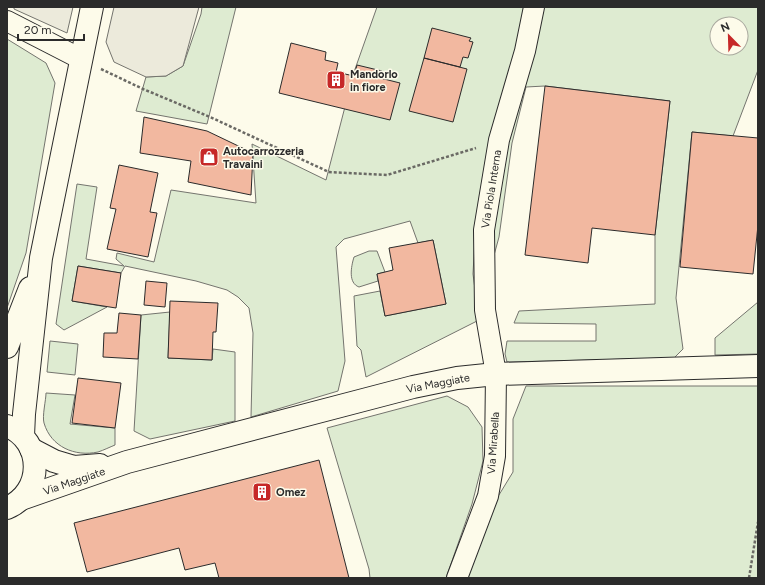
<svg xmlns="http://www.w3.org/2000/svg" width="765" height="585" font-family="Figtree,sans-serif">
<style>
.green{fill:#deebd1;stroke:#74746e;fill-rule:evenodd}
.parking{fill:#eceadb;stroke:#74746e}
.building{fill:#f2b8a0;stroke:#2b2b2b}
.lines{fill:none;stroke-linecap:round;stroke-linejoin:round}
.minor-casing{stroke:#2b2b2b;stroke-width:22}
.tertiary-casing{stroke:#2b2b2b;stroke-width:24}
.primary-casing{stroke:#2b2b2b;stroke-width:24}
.path{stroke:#6a6964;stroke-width:2.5;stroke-dasharray:3 2;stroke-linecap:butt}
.minor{stroke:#fdfbea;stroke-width:20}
.tertiary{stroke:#fdfbea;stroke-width:22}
.primary{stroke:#fdfbea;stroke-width:22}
.labels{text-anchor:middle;stroke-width:3;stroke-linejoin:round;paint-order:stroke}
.poi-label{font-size:11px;font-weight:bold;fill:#2b2b2b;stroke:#fdfbea;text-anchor:start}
.street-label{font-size:11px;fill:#2b2b2b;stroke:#fdfbea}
</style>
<rect width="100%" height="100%" fill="#fdfbea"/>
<path class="green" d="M202 7H236L207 124 136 111 146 77 166 76 183 66 201 14Z
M377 7H527L475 237 473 274 479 320 366 377 361 350 357 346 354 296 380 291 385 316 446 304 433 240 418 243 410 221 344 239 336 247 345 361 338 391 251 417 253 333 249 308 238 297 227 290 196 281 125 266 121 273 78 266 72 301 107 307 64 330 56 324 77 184 97 187 86 259 124 266 116 259 117 253 154 262 171 190 256 203 252 144 326 180 354 72Z
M541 7H758V70L733 136 692 132 676 298 683 349 674 358 507 362 505 354 507 341H596V324L514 323 519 311 655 304V235L670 101 545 86 526 87 512 143 499 237 493 259 490 233 505 138ZM717 24H741V48H717Z
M7 39 46 63 55 83 26 253 7 308Z
M369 251H377L385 272 377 274 378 281 359 287C348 283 351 267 354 257Z
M758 302V354L715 355V338Z
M170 312 168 358 212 360 213 349 235 352V421L150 439 134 431 141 315Z
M50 341 78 344 75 375 47 372Z
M526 386H758V578H460L472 539 513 472V419Z
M46 393 75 395 70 424 115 428V445C110 447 104 450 98 452 75 457 51 447 44 423 42 416 46 400 46 393Z
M447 396 468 407 482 427 483 461 472 504 446 578H370L369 569 327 428Z"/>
<path class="parking" d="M14 7H73L67 33 14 9Z
M114 7H199L183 66 166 76 146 77 114 62 106 42Z"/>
<path class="building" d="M432 28 471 38 469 41 473 42 468 58 463 57 460 67 424 58Z
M291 43 326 52 325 60 338 63 336 72 354 76 357 65 382 71 380 78 400 83 390 120 279 93Z
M424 58 467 69 453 122 409 111Z
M545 86 670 101 655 235 592 228 588 263 525 255Z
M144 117 207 131 253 153 251 195 188 182 191 161 140 153Z
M692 132 758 138V225L753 274 680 267Z
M119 165 158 173 150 212 157 213 148 257 107 249 116 209 110 208Z
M433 240 446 304 385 316 377 274 393 270 389 248Z
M78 266 121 273 116 308 72 301Z
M146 281 167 283 165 307 144 305Z
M170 301 218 303 216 332H213L212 360 168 358Z
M119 313 141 315 138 359 103 357 104 333H117Z
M78 378 121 383 115 428 72 423Z
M319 460 349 578H219L215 563 185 570 179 548 87 572 74 523Z"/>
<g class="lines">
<defs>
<path id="minor" d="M7 21 81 59
M457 578 488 496 495 456 496 374 485 310 484 230 499 140 525 51 534 7"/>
<path id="tertiary" d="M31 449 54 461 74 467 100 465
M21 499 127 462 413 387 457 378 496 374 758 366"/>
<path id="primary" d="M7 347 30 288
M7 426C44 441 44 492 7 508
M23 436 24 414 41 258 92 7"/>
</defs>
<use href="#minor" class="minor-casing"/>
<use href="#tertiary" class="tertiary-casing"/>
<use href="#primary" class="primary-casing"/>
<path class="path" d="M101 69 143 89 210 117 329 172 387 175 476 148
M749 578 758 522"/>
<use href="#minor" class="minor"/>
<use href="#tertiary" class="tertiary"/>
<use href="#primary" class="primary"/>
</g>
<defs>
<symbol id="building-square" viewBox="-11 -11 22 22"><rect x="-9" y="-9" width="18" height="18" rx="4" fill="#c62828" stroke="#fdfbea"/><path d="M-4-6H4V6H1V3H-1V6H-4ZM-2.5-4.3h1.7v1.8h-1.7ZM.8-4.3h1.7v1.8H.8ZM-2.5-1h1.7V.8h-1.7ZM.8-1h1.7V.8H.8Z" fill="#fff"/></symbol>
<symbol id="shop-square" viewBox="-11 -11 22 22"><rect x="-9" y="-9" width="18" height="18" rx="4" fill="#c62828" stroke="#fdfbea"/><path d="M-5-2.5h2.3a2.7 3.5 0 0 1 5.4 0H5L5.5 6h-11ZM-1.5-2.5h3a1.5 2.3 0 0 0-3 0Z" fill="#fff"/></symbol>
</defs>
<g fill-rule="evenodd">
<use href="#building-square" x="325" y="69" width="22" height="22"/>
<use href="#shop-square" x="198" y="146" width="22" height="22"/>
<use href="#building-square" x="251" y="481" width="22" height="22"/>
</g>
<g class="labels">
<g class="poi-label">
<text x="350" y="78">Mandorlo<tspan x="350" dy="13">in fiore</tspan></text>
<text x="223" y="155">Autocarrozzeria<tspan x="223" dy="13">Travaini</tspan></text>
<text x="276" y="496">Omez</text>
</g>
<g class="street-label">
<text transform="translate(491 189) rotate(-81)" y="4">Via Piola Interna</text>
<text transform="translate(438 383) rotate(-11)" y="4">Via Maggiate</text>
<text transform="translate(493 443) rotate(-86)" y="4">Via Mirabella</text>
<text transform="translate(74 481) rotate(-19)" y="4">Via Maggiate</text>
</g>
</g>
<rect width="765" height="585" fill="none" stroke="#2b2b2b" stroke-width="16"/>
<g transform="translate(729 36) rotate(337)"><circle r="19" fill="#fdfbea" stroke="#a9a89e"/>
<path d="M0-3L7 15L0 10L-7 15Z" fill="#c62828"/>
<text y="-6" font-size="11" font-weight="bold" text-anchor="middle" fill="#2b2b2b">N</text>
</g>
<path d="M18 34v6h66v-6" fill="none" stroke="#2b2b2b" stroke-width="2"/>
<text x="24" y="34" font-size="12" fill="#2b2b2b" stroke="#fdfbea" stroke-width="3" paint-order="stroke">20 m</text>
</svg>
